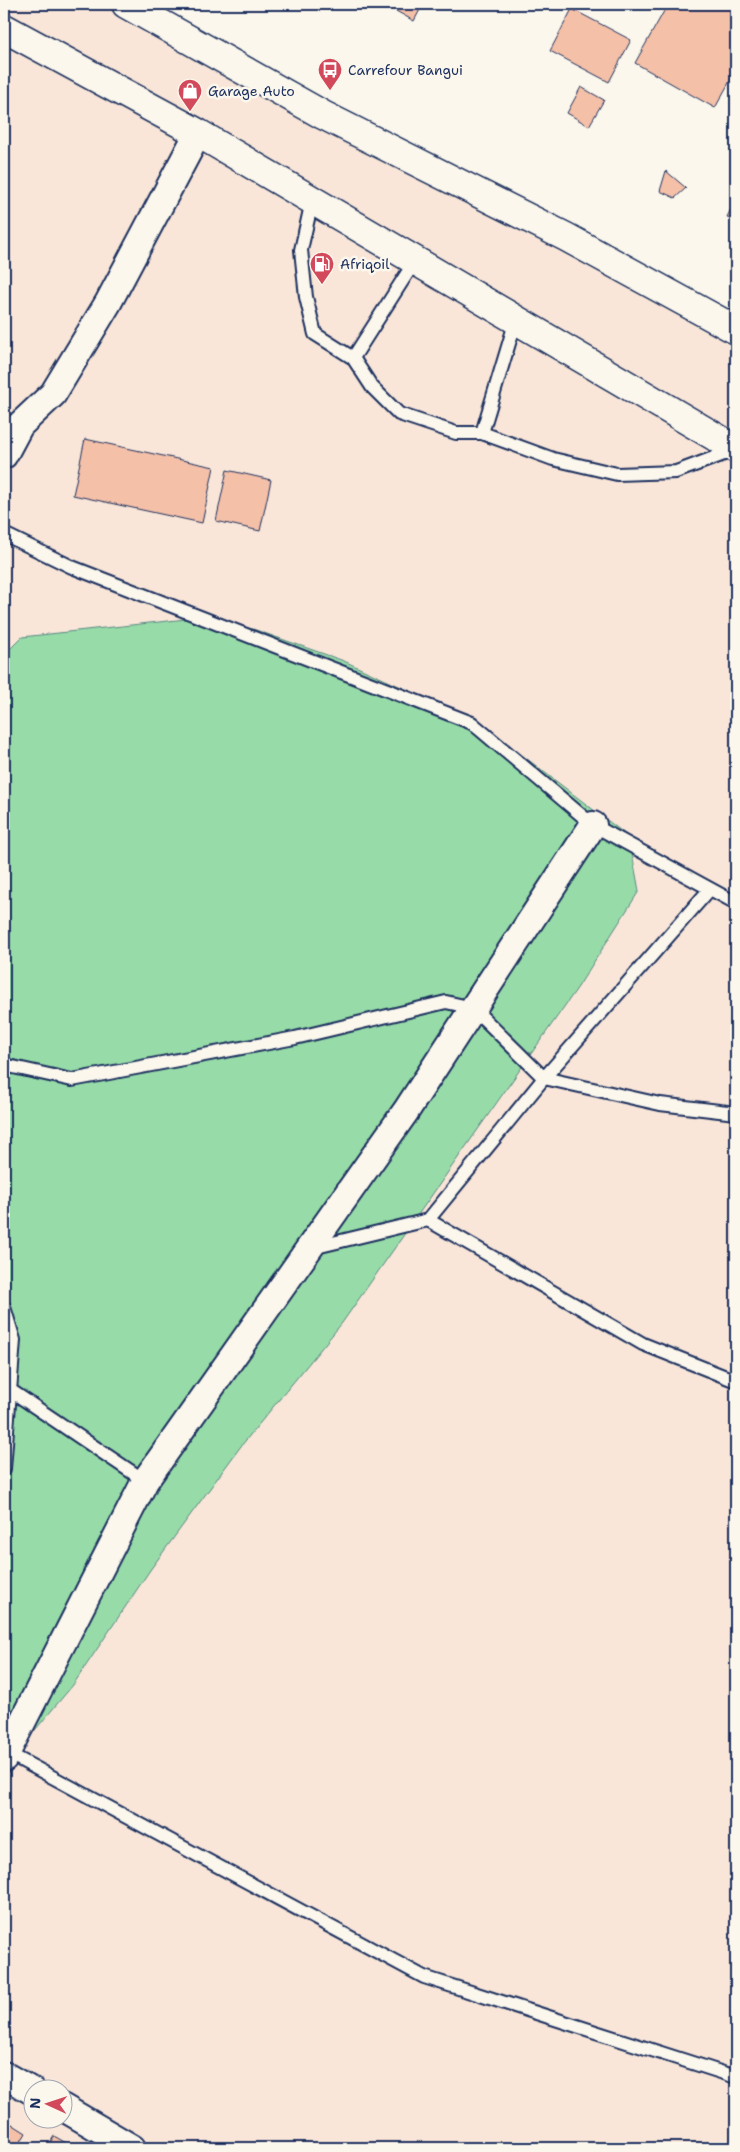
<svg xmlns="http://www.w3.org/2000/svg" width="740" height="2152" font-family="'Shantell Sans',sans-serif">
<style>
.built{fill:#f9e6d8;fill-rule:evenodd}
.green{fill:#97dca8;stroke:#598683}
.building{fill:#f5c0a8;stroke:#1b2f5e}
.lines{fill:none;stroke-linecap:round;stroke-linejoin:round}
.service-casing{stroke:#1b2f5e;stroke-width:16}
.minor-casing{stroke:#1b2f5e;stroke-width:30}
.primary-casing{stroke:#1b2f5e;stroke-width:31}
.service{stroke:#fbf7ec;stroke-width:12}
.minor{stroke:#fbf7ec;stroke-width:26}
.primary{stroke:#fbf7ec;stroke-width:28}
.labels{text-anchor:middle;stroke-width:5;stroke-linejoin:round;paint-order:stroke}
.poi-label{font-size:14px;fill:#1b2f5e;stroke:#fbf7ec;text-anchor:start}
</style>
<rect width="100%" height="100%" fill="#fbf7ec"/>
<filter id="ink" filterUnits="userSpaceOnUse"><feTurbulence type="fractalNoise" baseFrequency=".02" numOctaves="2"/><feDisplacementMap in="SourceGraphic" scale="10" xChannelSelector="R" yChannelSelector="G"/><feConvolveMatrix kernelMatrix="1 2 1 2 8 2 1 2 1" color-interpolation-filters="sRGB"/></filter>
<g filter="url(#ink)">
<path class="built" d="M4 4H108L272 85 736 341V2148H4V1767L73 1685 150 1570 241 1446 342 1323 578 987 639 890 629 837 505 742 432 701 344 661 253 629 22 637 4 655ZM32 2090H62V2120H32Z"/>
<path class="green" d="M195 618 253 629 344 661 432 701 505 742 629 837 639 891 578 987 342 1323 241 1446 150 1570 73 1685 4 1767V655L22 637Z"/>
<path class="building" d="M388 4H423L414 21 387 6Z
M668 4H736V70L715 108 635 63Z
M572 9 631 40 609 82 550 51Z
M581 87 604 100 589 126 567 113Z
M666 171 686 188 675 198 660 191Z
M736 199V219L727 217Z
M85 439 214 467 202 523 73 495Z
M227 470 271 480 260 531 216 521Z
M4 2119 26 2133 17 2148H4Z
M54 2136 75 2148H47Z"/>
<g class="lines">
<defs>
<path id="service" d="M312 201 301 250 306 297 315 334 353 358 372 387 399 414 456 433H482L553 459 617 474 676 472 735 450
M353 358 415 261
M482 433 516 320
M4 534 72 567 472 723 593 825 736 903
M4 1065 72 1080 295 1038 446 1002 473 1008 544 1078 660 1104 736 1113
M428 1220 643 1344 736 1381
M312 1248 428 1220 544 1078 710 889
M4 1307 14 1340 4 1469
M4 1386 145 1481
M4 1751 424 1977 736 2077"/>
<path id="minor" d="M4 455 20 425 53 394 108 303 198 133
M4 1758 145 1481 406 1111 593 825
M4 2075 32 2091
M62 2107 132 2148"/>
<path id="primary" d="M126 4 323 115 566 237 736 330
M4 28 198 133 736 449"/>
</defs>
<use href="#service" class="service-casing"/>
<use href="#minor" class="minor-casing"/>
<use href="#primary" class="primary-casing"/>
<use href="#service" class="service"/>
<use href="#minor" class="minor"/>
<use href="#primary" class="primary"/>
</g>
</g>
<defs>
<symbol id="bus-pin" viewBox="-11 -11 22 30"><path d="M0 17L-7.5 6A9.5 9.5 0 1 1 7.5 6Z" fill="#d1495b" stroke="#fbf7ec"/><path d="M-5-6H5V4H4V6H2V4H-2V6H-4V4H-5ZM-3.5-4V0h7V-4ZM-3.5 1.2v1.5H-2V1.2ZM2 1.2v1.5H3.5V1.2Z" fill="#fff"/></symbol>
<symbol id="shop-pin" viewBox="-11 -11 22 30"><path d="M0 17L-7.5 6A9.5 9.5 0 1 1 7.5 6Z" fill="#d1495b" stroke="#fbf7ec"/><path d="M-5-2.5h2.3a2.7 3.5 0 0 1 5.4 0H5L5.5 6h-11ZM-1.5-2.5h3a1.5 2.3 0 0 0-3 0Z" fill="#fff"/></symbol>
<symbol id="fuel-pin" viewBox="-11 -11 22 30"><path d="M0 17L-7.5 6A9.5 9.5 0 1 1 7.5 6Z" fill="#d1495b" stroke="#fbf7ec"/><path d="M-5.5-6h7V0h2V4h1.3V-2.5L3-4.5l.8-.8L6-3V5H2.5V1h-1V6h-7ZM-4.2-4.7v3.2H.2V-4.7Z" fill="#fff"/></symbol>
</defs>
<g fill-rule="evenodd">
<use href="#bus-pin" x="316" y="56" width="28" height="38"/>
<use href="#shop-pin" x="176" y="77" width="28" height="38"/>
<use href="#fuel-pin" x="308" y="250" width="28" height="38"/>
</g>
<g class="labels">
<g class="poi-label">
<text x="348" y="75">Carrefour Bangui</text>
<text x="208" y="96">Garage Auto</text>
<text x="340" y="269">Afriqoil</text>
</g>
</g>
<rect width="740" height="2152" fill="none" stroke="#fbf7ec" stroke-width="20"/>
<rect x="10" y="10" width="720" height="2132" fill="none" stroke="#1b2f5e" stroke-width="2" filter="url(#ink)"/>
<g transform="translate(48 2104) rotate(273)"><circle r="24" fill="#fbf7ec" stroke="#a1a7b3"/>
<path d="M0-4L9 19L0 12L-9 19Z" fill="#d1495b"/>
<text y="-8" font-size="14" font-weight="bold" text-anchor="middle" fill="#1b2f5e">N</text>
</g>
</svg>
